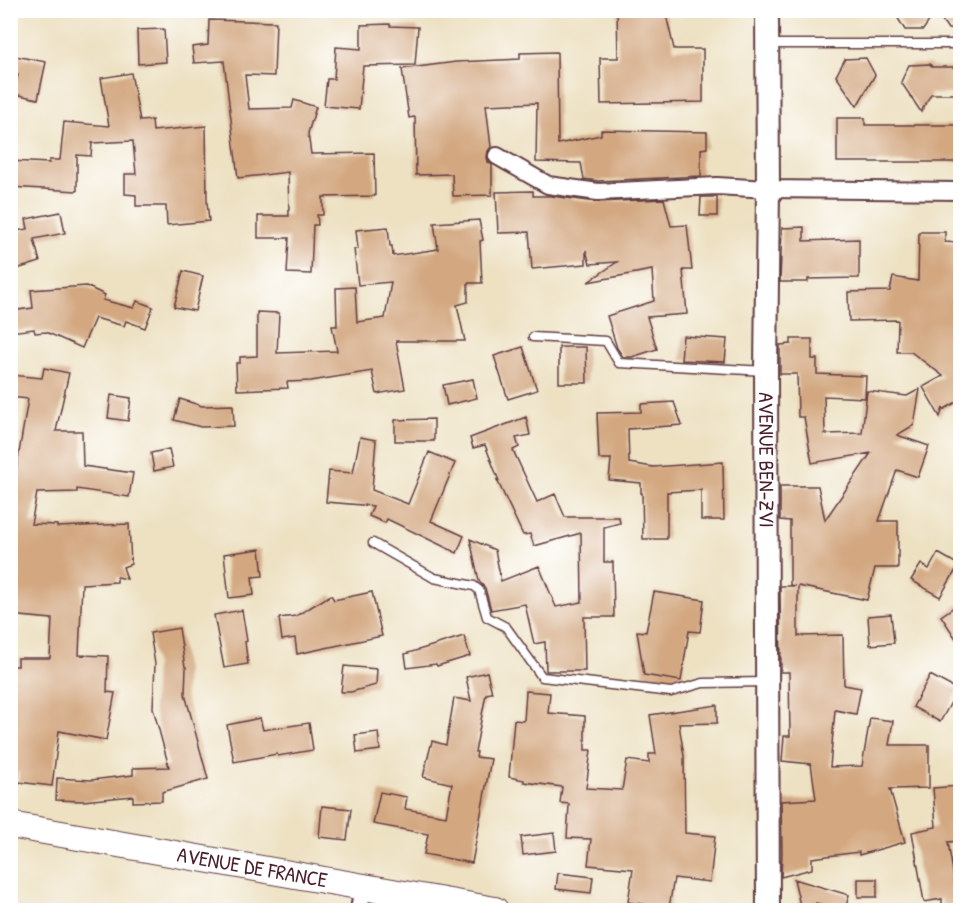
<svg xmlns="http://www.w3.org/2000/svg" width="971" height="921" font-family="'Patrick Hand',sans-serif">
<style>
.building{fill:#d3a881}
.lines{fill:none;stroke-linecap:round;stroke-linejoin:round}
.lane-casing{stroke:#623c42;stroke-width:11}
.street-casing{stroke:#623c42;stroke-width:20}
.secondary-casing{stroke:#623c42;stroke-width:26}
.primary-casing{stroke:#623c42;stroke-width:28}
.lane{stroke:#fff;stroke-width:8}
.street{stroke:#fff;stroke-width:16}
.secondary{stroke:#fff;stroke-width:22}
.primary{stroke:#fff;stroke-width:26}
.labels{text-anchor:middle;stroke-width:5;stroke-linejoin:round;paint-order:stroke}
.street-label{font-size:21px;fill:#4a1f2b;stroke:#fff}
</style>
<rect width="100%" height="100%" fill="#fff"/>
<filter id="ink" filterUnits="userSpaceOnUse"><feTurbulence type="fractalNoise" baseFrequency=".0167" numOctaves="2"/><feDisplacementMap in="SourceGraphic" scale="12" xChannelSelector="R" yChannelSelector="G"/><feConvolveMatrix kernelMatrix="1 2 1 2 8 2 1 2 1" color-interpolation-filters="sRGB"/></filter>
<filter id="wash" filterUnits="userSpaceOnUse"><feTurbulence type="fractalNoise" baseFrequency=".008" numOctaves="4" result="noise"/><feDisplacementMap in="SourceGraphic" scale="24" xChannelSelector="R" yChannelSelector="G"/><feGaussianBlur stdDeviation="1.35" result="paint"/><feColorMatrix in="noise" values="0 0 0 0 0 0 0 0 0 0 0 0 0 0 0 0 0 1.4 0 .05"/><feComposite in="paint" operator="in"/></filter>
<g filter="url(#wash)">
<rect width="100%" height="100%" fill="#ede1c2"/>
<g id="blocks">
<path class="building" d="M617 10H665L674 49H703V102L601 104 600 58H618Z
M893 10H960V29H948L936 11 923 30H905Z
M209 20 276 22 274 76 245 75 249 109 292 108 294 100 316 107 308 133 311 154 374 153 375 196 323 197V215H317L318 225H313L311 274 287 273 289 238H258V216H289L288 172 238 178 224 61 194 63 192 47 208 45Z
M390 24V26L418 27 415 65 363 66 359 109 324 106 327 79H334L336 47 361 49V25Z
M164 29 166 62 138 64 137 30Z
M557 52 558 144 601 135V130L707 132V148L701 149V176L598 181 584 179 581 163 536 162 537 103 486 105 491 147 488 151 487 157 488 162 492 165V195L453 196 452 174 416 175 415 117 409 118 402 69 456 62 520 59V53Z
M10 55 46 62 38 99 14 94 18 75H10Z
M866 58 875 75 857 106 836 76 845 59Z
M930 64 932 67H960V94H931L921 112 901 82 909 65Z
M131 73 140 121 152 120 153 131 206 126 207 202 209 221 167 225 166 206H136V195L125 194V174H136L133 141 92 143 91 156 77 155V191L10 187V161L49 163V160H60L64 122 109 126 101 78Z
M837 118H865V125H960V162H837Z
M533 191V196H551L597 202 664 199 671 226 687 225 692 270H683L687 314 647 317 657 349 632 357H623L617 348 607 316 654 301 652 270 588 282 617 262 590 264 586 250V264L532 269 529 232 498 233 496 192Z
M701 197H717V216H700Z
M61 212 65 233 34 239 40 262 10 271V232L28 229 26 219Z
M479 220 483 240 480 241 482 283H468V302L457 305 465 341H396L405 389 377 394 372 371 311 381 287 382 288 388 237 390 236 363H240V357L257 356V312L279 313 277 353 337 351 332 326H337L336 288 355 287 357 322 385 318 391 282 358 285 354 249H358L356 230 388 227 390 246H392L393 256 438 249 434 223Z
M804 227V241L859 239V278L808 279V282H780L782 228Z
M919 232H945V242L960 243V400L943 410V408L940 417 923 387 943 376 911 352H897L898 320 849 321 848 292 890 291 893 277 918 281Z
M183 271 203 276 195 311 174 307Z
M86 286 105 295 103 300 134 308 137 301 153 307 145 328 126 321 124 326 95 318 82 348 46 332 35 333 34 329 10 332V311L33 308 31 290Z
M683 336 727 339 725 362 681 360Z
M791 339H812V359H817V374L866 376 865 398 824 396 825 434 862 433 867 391 907 396 920 389 914 425 897 435 929 446 918 477 897 470 879 521H898V568H875L867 600 798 586V636L843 635 844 685 861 688 856 714 835 710 830 767 862 766 870 718 893 721 889 745H929V788L890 789 905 842 859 855V852L812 858V869L781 877 782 853 781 801 816 799 811 764 782 761 784 736H790L789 672H781L780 586H795L790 585V521L780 520V486H818L825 520 871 453 812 463 804 417H798L797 374H780V345L791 344Z
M523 347 537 390 508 399 494 356Z
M559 347H586L587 383H559Z
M44 368 69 373 56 431H82L83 466 133 473 129 497 77 489V492L37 493 31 524 57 525V527L129 524 131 564 123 567 127 579 117 577V582L82 584 79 655 108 656 107 692 115 693 106 740 59 731 52 786 18 782 19 773 10 772V666H18V658H50L52 619 10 615 15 558 10 557V470L16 471 28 399 10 397V375L42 378Z
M473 379 477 398 447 405 443 385Z
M111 395 131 398 128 421 108 418Z
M180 399 202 406 233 405 234 426 201 427 174 420Z
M674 402 682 425 628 429 629 463 653 467 723 462 724 520H701V490L667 492V539H643L642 493H641V483L609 480 611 459H599L597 413 641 412V404Z
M526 417 530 435 516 438 519 447 513 450 537 502 555 494 565 517H619L620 523 604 527V562H613L614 617H584L585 671H546L545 642 534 644 525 604 491 610 485 588 479 581 470 539 495 550 501 581 539 566 556 607 582 602 581 533 534 546 530 534 523 535 497 480 499 481 485 445 473 448 470 438Z
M434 419V441H395V420Z
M360 437 376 440 372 490 408 504 429 452 455 463 431 521 464 536 457 553 387 519 385 523 369 516 373 506 326 502 329 471 353 473Z
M169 449 173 467 154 471 151 453Z
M260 549 263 576 252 577 254 595 229 598 224 554Z
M938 553 959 565 940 597 911 580 921 564 929 569Z
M372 592 382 636 297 654 295 638 282 640 279 618 296 616 331 595 334 600Z
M654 592 704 600 700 632 689 631 681 681 644 675 637 631 646 632Z
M960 603V645L941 616Z
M242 610 247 641 245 642 248 664 224 668 214 615Z
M891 614 894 643 870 645 868 616Z
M179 628 185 667H186L185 694 208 779 162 792V801L133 802V796L83 801 56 800 57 778 91 780 133 775V768L169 767 153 708 155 664 150 633Z
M464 636 470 656 437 666 436 664 407 668 405 654Z
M344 666 377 669 376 685 351 692H341Z
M487 672 492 693 486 694 475 752H477L476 757 491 759 472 863 424 854 428 834 373 824 380 792 407 797 405 809 446 816 452 784 423 777 432 741 446 745 454 698 471 701 466 677Z
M930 675 958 690 940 722 913 707Z
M526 691 550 693 548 713 585 716V750H591L586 788 622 790 627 760 649 763V754H656L650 715 717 705V723L679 724 684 756 685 833 715 836 710 882 674 878 669 908 628 902 633 869 588 865 591 839 567 838 569 804 560 803 562 787 524 782V780L509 777 514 720 524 721Z
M260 718 263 730 309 723 313 750 278 756 277 754 234 762 227 725Z
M378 732 380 750 357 753 355 735Z
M960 786V841L948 842 959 910H942V899L924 902 912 832 936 827 933 788Z
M322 806 351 809 347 840 319 837Z
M554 833 556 851 523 855 521 837Z
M558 873 593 877 591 893 556 889Z
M794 879 849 895 845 910 816 903 818 910H801Z
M858 879H877V897H858Z"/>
</g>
</g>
<g filter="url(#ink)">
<use href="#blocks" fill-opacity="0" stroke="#623c42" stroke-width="1.5"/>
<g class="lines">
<defs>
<path id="lane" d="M768 44H960
M533 337 606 341 619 363 766 371
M373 543 434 578 474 586 479 590 487 617 506 627 542 677 671 692 703 683 767 682"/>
<path id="street" d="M497 156 548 185 598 192 717 186 768 189 960 191
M359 910 363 886"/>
<g id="secondary">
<path id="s1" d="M767 10 768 189 766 371 768 910"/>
</g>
<g id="primary">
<path id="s2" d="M10 825 495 910"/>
</g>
</defs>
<use href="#lane" class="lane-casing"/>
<use href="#street" class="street-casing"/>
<use href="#secondary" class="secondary-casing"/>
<use href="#primary" class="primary-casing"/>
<use href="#lane" class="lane"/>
<use href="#street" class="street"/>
<use href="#secondary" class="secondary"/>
<use href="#primary" class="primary"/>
</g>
</g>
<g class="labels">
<g class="street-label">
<text dy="7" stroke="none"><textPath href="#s1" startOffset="450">AVENUE BEN-ZVI</textPath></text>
<text dy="7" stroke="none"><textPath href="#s2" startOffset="246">AVENUE DE FRANCE</textPath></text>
</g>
</g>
<rect width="971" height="921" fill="none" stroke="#fff" stroke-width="36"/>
</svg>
